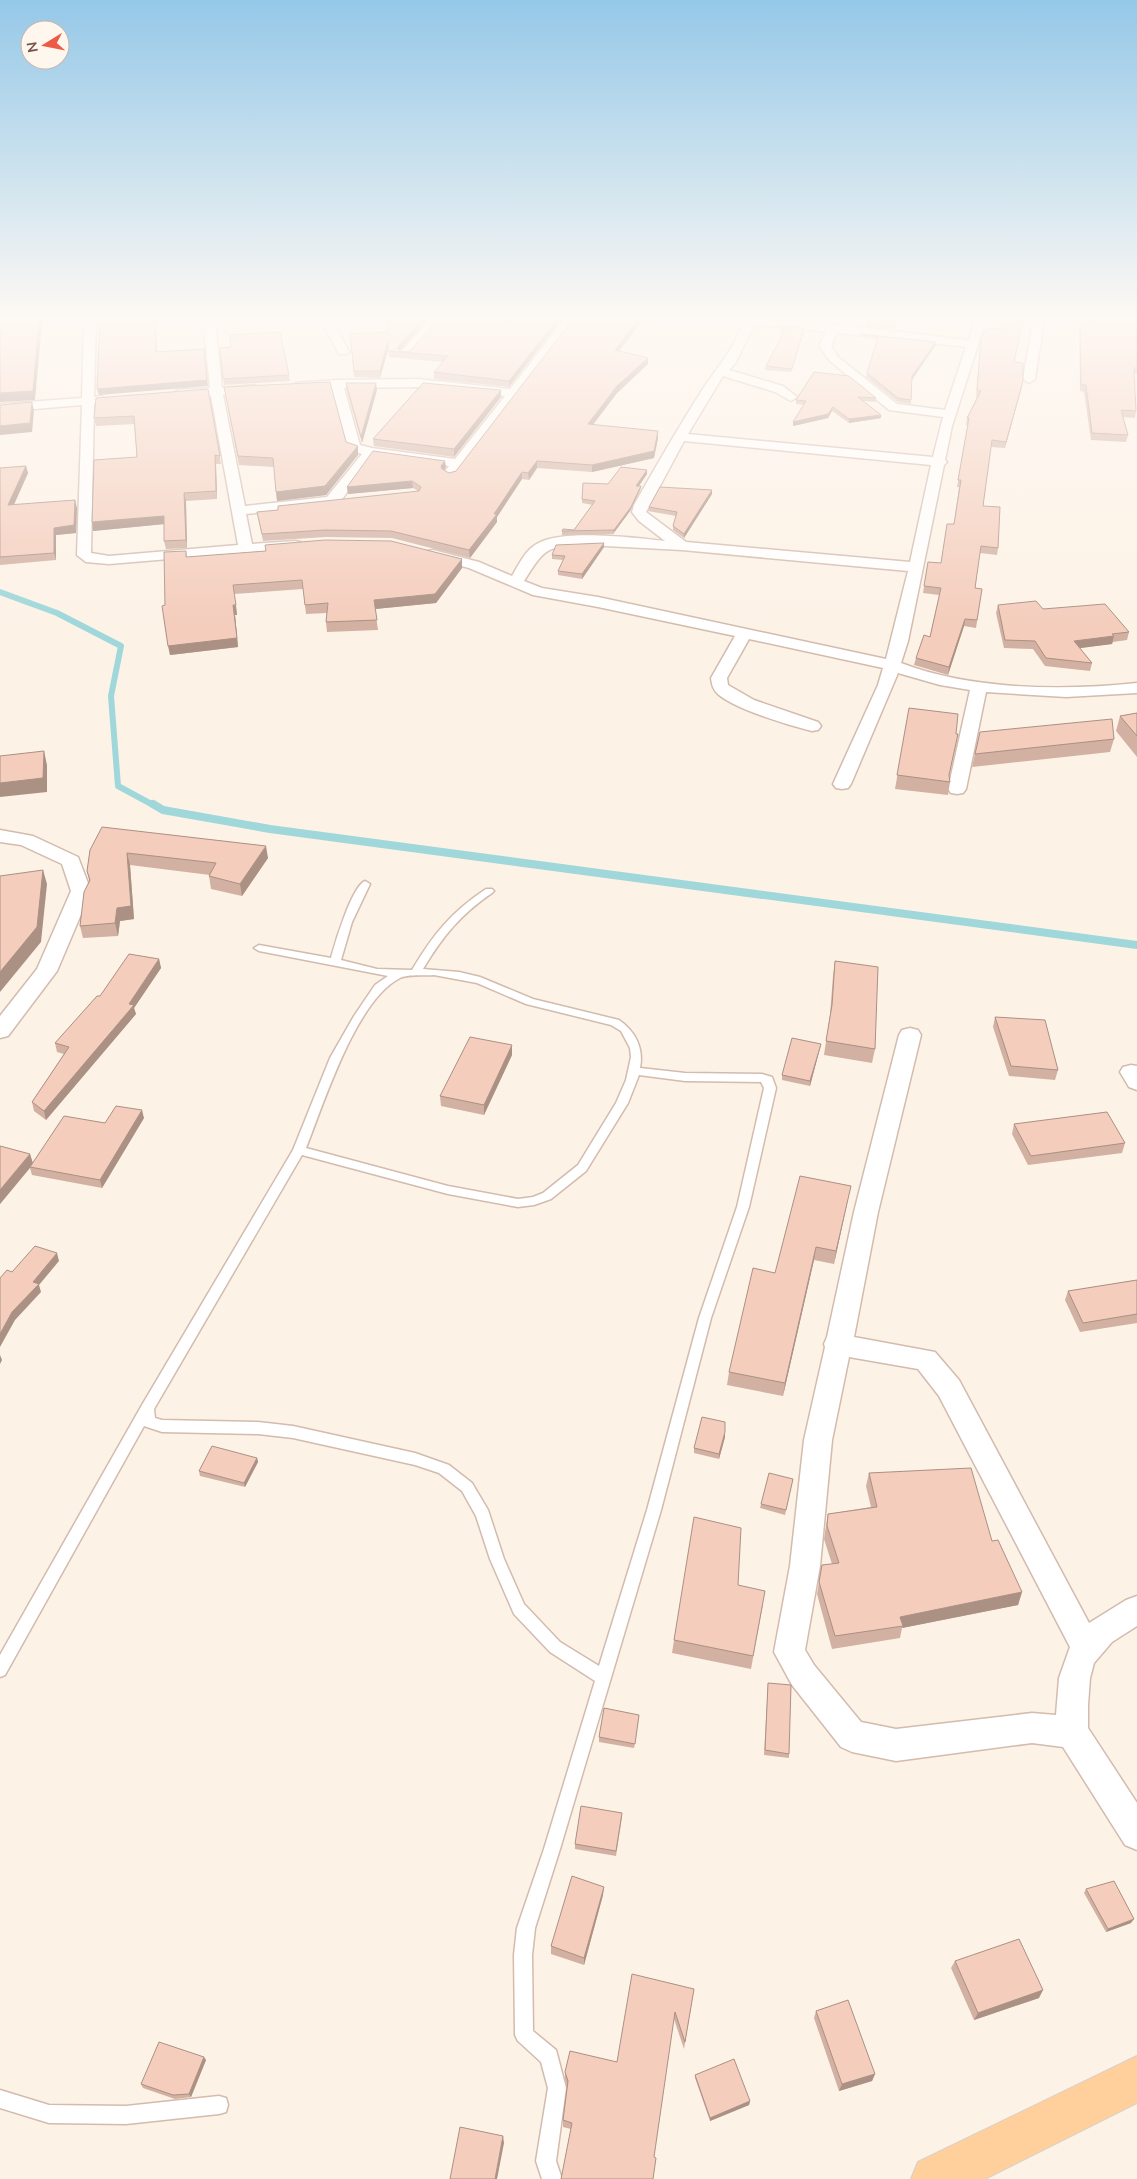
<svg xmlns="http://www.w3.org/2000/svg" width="1137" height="2179" font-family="Mulish,sans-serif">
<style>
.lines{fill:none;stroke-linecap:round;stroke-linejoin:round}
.stream-far1{stroke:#9fd7db;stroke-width:6}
.stream{stroke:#9fd7db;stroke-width:8}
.service-casing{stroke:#d3bbae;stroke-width:3}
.minor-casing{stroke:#d3bbae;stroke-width:3}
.primary-casing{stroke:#d9cfcc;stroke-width:2}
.service{fill:#fff;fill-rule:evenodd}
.minor{fill:#fff;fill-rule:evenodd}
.primary{fill:#ffd09c;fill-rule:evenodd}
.wall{fill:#d2b0a2}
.shaded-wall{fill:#ab9084}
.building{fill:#f4cdbc;stroke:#ab9084}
</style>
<rect width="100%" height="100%" fill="#fdf2e6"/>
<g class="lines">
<path class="stream-far1" d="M0 592 57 613 121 646 111 696 118 786 155 806"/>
<path class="stream" d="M153 804 163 810 270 829 1137 945"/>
<defs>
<path id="service" d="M365 881 370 884 352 922 341 960 377 969 412 970C433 935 451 912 486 889H492L494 891 492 893C460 915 443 936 423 969L459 972 480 977 533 999 619 1020C635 1031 644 1048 640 1068L685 1073 762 1074 772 1077 776 1088 749 1207 711 1318 661 1510 560 1849 535 1928 532 1955 533 2031 556 2050 566 2088 556 2161 562 2179H542L536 2161 548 2088 541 2062 518 2041 515 2035 514 1955 517 1928 544 1849 595 1681 550 1652 514 1614 490 1559 476 1516 462 1491 439 1473 415 1465 293 1438 258 1434 162 1432 144 1426 5 1675 0 1677V1655L142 1405 293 1150 330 1058 354 1016 375 985 388 976 259 951 254 948 259 945 331 958C335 943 352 886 365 881ZM434 975 477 983 526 1004 611 1025 621 1031 630 1048 631 1057 626 1080 616 1103 578 1165 543 1193 533 1197 518 1199 448 1186 306 1148C324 1103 356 1000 400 978 408 974 424 976 434 975ZM639 1075 685 1081 761 1082 764 1088 737 1207 699 1318 647 1510 599 1666 560 1642 524 1604 504 1559 488 1510 472 1483 449 1465 415 1453 293 1426 258 1422 162 1420 155 1418 154 1409 302 1155 448 1194 518 1207 534 1205 551 1199 586 1171 628 1103Z
M0 2090 49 2105 126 2106 219 2096 226 2098 228 2105 226 2112 219 2114 126 2124 49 2123 0 2108Z"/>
<path id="minor" d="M84 320H96L94 397 101 396 107 400 105 403 94 404 91 553 109 556 238 545 211 396 178 398 172 394 178 390 210 388 203 320H215L222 388 255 385 261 389 255 393 223 395 245 506 327 497 362 454 349 450 348 447 332 389 300 390 294 386 296 383 337 380 418 379 510 389 564 320H575L455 477 450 478 443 474 449 466 373 456 343 498 336 504 246 514 252 544 295 541 300 542 302 545 300 548 109 564 86 562 77 555 82 405 0 412V404L82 398ZM418 387 505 396 455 459 372 448 360 445 344 388Z
M321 320H332L349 352 347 354H339Z
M430 320H441L409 356H401L399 354 401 352Z
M744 320C819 320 894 332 969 340L975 320H986L952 426 945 460 947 462 944 465 908 641 901 663C971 690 1063 691 1137 683V693L1066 697 986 692 966 789 963 793 957 794 951 793 948 789 970 690 940 685 898 673 851 784 848 788 842 789 836 788 833 784 878 685 883 668 749 639 727 678 728 685 754 700 818 722 821 726 818 730 812 731C788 725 738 710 719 695 713 690 712 685 711 678L735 636 598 607 533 595 469 568 428 557 426 554 428 551 433 550 479 562 512 576C518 566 525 551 535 545 561 528 634 538 665 541L639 521 632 512 634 505C655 468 676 431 699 395 714 371 735 349 744 320ZM754 324 826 332 819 346 830 361 889 410 943 417 933 457 688 434 723 376 775 392 791 401 797 397 783 386 729 370 736 362ZM837 333 966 347 945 410 897 404 838 357 831 346ZM684 441 931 465 910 562 686 542 646 512ZM586 545 682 550 908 571 886 659 598 597 542 588 524 581C545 548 546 546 586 545Z
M1033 320H1044L1035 379 1029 383 1023 379Z
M1064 320H1105L1137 324V330L1069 323Z
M0 830 33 836 78 857 91 891 57 971 8 1036 0 1038V1016L37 969 71 891 62 864 21 845 0 842Z
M910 1028 918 1030 921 1035 878 1212 854 1337 935 1352 959 1380 1089 1623 1126 1600 1137 1596V1626L1112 1642 1094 1663 1090 1678 1088 1705V1728L1137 1803V1850L1125 1845 1063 1747 1032 1743 896 1761 852 1752 841 1747 792 1685 774 1652 790 1566 804 1440 825 1347 824 1344 827 1337 854 1212 899 1035 902 1030ZM849 1357 918 1369 939 1396 1070 1647 1059 1678 1056 1715 1032 1713 896 1729 861 1722 814 1665 805 1650 820 1566 832 1440Z
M1131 1065 1137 1066V1090L1129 1087 1120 1072 1123 1067Z"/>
<path id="primary" d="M1137 2056V2103L985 2179H911L918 2162Z"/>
</defs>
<use href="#service" class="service-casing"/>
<use href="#minor" class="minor-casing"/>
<use href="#primary" class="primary-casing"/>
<use href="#service" class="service"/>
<use href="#minor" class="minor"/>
<use href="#primary" class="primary"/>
</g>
<path class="wall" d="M561 320 509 387 434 379V372L443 362 389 357 388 348 380 378 354 377 350 334 401 352 410 351Z
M643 320 619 351 648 358V364L617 393 593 425 658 431V438L654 458 592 472 537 468 529 480 522 479 497 517V522L470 558 392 538 326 537 263 541 257 512 278 510 418 491 413 488 348 494 347 487 446 467 444 470 449 473 456 471Z
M868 320H897L894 329 866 326V323Z
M1002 320H1023L1014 362 1023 381 1005 448 991 447 983 506 998 548 997 555 980 553 975 588 982 589 976 628 964 626 948 675 914 665 916 658 930 637 939 595 923 593 928 562 941 563 954 524 959 487H957L968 425H966L967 418 977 397H976L981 338 989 331 1001 329Z
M1080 320 1137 326V374H1134L1136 411 1135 418 1123 417 1128 435 1126 442 1091 440 1084 392 1080 391 1079 326Z
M1121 320H1137V323Z
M781 325 804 331 791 372 765 370 766 366 784 332 780 331Z
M860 334 936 342 935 346 912 379 911 404 898 402 866 377 867 373 877 340 859 337Z
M231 347 289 375 290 381 224 385 220 348Z
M814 372 876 398V402L863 401 881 418 849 423 832 411 828 418 793 426V422L804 405 796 404V400Z
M346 383 377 390 362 443 346 389Z
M224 387 346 442 358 455 326 495 277 501 274 467 239 465Z
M208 389 221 464H216L217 499 186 501 187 548 166 549 164 541V524L93 531 137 457 134 424 96 426 94 418Z
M501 397 454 457 374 446 373 439Z
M26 466 28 473 14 505 77 508 76 533 56 535V560L0 565V468Z
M647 470V474L639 486H641L640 490 630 511 613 534 562 535V531L574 530 593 505 582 503V499L608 484Z
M712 494 684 538 673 530V526L676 516 648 511 649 507Z
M265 545 462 559V568L436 603 375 609 378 630 327 632 326 622 327 613 306 614 303 589 234 594 237 615H235L238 647 170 655 165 605 186 551 187 557 266 551Z
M604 547 582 579 558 575V571L563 560 552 559V555Z
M998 605 1043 609 1129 632 1127 640 1113 642 1112 644 1080 648 1092 663 1090 671 1045 666 1033 649 1004 648 996 613Z
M909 708 956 734H958L949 776 950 782 948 795 895 789Z
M1137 713V757L1116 731 1120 716Z
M980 732 1114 739 1110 752 972 767Z
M90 850 268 858 242 896 211 889 209 876 210 875 130 865 134 919 120 921 118 936 83 938 80 926 89 880 87 871Z
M159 959 161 968 134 1008 136 1014 46 1120 34 1111 32 1102 64 1054 57 1052 55 1043 100 996Z
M835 961 875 1049 872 1063 824 1055 830 1015 833 976Z
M995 1017 1058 1070 1055 1080 1009 1076 993 1027Z
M821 1044 810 1086 782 1080V1075Z
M512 1055 484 1115 441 1106 440 1096Z
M144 1118 102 1188 32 1175 30 1168 0 1204V1146L30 1154 33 1163 105 1123Z
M1014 1124 1125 1143 1122 1153 1028 1165 1012 1134Z
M848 1199 834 1264 814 1260 783 1396 727 1385 729 1372 775 1273Z
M1137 1280V1323L1080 1332 1065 1300 1068 1291Z
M725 1437 719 1459 694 1453V1448Z
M257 1458 258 1462 245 1487 200 1476 199 1471Z
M869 1473 992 1541 1022 1592 1018 1605 902 1628 900 1638 832 1649 817 1594 822 1565 832 1564 824 1539 826 1526 828 1514 871 1507 866 1486Z
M793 1479 785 1515 760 1508 761 1504Z
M738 1585 763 1604 751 1669 672 1653 674 1640Z
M768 1683 789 1754V1758L764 1755Z
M639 1715 634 1748 599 1742V1737Z
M622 1817 616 1856 575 1849V1844Z
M1086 1889 1131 1923 1106 1932 1084 1893Z
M603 1895 584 1965 551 1954V1946Z
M955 1961 1039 1998 974 2020 951 1968Z
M694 1989 684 2049 674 2019 571 2129 563 2127V2120L567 2086 565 2079V2072L617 2062Z
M816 2011 875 2074 872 2081 839 2091 814 2018Z
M206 2060 191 2097 175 2099 143 2088 141 2084Z
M695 2075 750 2101 749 2105 710 2121 695 2078Z"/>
<path class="shaded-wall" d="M39 320H41L42 324 35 400 0 402V393Z
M155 320H156L157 358 156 352Z
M421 320H427L399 352 397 348Z
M557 320H561L509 387V381Z
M638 320H643L615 356V350Z
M804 328V331L791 372 792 369Z
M388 341 389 347 380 378V371Z
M936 342 935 346 912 380V376Z
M204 349 208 386 99 395 97 389Z
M648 358V364L617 393 588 431V424L617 386Z
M1023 381 1022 387 1005 448 1006 442Z
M376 383 377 390 362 443 361 437Z
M501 390V397L454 457V449Z
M32 402 34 411 32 432 0 435V426Z
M833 407 832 411 828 418 793 426V422Z
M881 415V418L849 423V419Z
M658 431V438L654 458 592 472V465Z
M358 446V455L326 495 277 501 276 492Z
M215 455 216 464 217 499 216 491Z
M445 461 446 467 442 473 441 466Z
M537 461V468L529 480 528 473Z
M26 466 28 473 10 513 8 505Z
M647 470V474L636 490V486Z
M522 472V479L497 517V522L470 558 469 550Z
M412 481 413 488 348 494 347 487Z
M641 486 640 490 630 511 613 534 614 530Z
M712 490V494L684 538V534Z
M184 493 186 501 187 548 186 540Z
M75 500 77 508 76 533 56 535V560L54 553V528Z
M164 516 165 524 93 531 92 522Z
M604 543V547L582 579V574Z
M462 559V568L436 603 375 609 374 600Z
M233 605H236L237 615H235L238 647 170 655 168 646Z
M965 619 964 626 948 675 949 667Z
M1114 636 1112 644 1073 649 1074 641Z
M44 751 47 765V792L0 797V783Z
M266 846 268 858 242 896 240 884Z
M127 853 130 865 134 919 120 921 118 936 115 923 117 908Z
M43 870 47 884 41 942 0 992V972Z
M159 959 161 968 134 1008 136 1014 46 1120 44 1111 129 1004Z
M821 1044 820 1048 810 1086V1081Z
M512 1045V1055L484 1115V1105Z
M142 1110 144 1118 102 1188 100 1180Z
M30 1154 33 1164 0 1204V1190Z
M851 1186 848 1199 834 1264 836 1251Z
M816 1247 814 1260 783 1396 785 1383Z
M57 1253 59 1261 39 1285 41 1292 15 1320 0 1347V1334L12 1312 33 1282Z
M0 1355 2 1360 0 1364Z
M725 1432V1437L719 1459V1454Z
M257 1458 258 1462 245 1487 244 1483Z
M1022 1592 1018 1605 902 1628 903 1626 900 1617Z
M604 1887 603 1895 584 1965V1958Z
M1134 1919 1131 1923 1106 1932 1108 1929Z
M1043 1990 1039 1998 974 2020 978 2013Z
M204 2057 206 2060 191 2097 189 2094Z
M875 2074 872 2081 839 2091 842 2084Z
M750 2101 749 2105 710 2121V2118Z
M503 2136 504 2143 497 2179H495Z"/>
<path class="building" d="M0 320H39L33 391 0 393Z
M100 320H155L156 352 204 349 207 380 97 389Z
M388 320H421L397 348 401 352 410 351 437 320H557L509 381 434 372 448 356 388 351V341L380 371H354L350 334 388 332Z
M572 320H638L615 350 648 358 617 386 588 424 658 431 654 451 592 465 537 461 528 473 522 472 494 514H497L469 550 391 531 325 530 262 534 257 512 278 510V506L419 491 421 487 412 481 347 487 373 451 445 461 441 466 442 469 449 473 456 471Z
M868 320H897L895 326 866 323Z
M1003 320H1023L1014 362 1023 363V381L1006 442 992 440 983 506 1000 507 998 548 981 546 975 588 982 589 977 620 965 619 949 667 916 658 924 635 930 637 941 588 924 586 928 562 941 563 947 524H954L961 480H958L969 418H967L981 391 977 390 981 338 984 331H989L990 328 1002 329Z
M1080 320 1137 326V368H1134L1136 411 1121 410 1128 435 1092 433 1086 385H1081Z
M781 325 804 328 792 369 766 366 786 328H780Z
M280 332 289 375 223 379 220 348 231 347 230 335Z
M860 334 936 342 912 376 911 400 898 398 867 373 878 337Z
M814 372 849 376 876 398 858 397 881 415 849 419 833 407 828 414 793 422 806 401 796 400Z
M330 382 346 442 358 446 325 486 276 492 273 458 238 456 224 387Z
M346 383H376L361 437Z
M423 383 501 390 454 449 373 439Z
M208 389 220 456 215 455 216 491 184 493 186 540 164 541V516L92 522 94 460 137 457 134 416 94 418 96 398Z
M32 402 30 423 0 426V405Z
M26 466 8 505 75 500 74 525 54 528V553L0 557V468Z
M621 467 647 470 636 486H641L631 507 614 530 562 531 563 529 574 530 595 501 582 499 583 483 608 484Z
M660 487 712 490 684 534 673 526 677 512 649 507Z
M325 540 391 541 462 559 435 594 374 600 377 620 326 622 328 603 305 605 302 580 233 585 236 605H233L237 638 168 646 162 606 165 605 164 552 186 551V557L266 551 265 545Z
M604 543 582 574 558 571 565 556 552 555 556 545Z
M1036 601 1043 609 1105 604 1129 632 1112 634 1114 636 1074 641 1092 663 1046 658 1035 641 1005 640 998 605Z
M909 708 958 714 956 734H958L949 775 950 782 897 775Z
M1137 713V736L1120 716Z
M1112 719 1114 739 975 754 980 732Z
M44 751 43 778 0 783V756Z
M102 827 266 846 240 884 209 876 216 863 127 853 131 906 117 908 115 923 80 926 84 892 90 880 87 871 90 850Z
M43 870 37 927 0 972V876Z
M129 954 159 959 129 1004 134 1005 44 1111 32 1102 69 1047 55 1043 97 996H100Z
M835 961 878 967 875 1049 826 1041 832 1005Z
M995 1017 1045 1020 1058 1070 1011 1066Z
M470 1037 512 1045 484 1105 440 1096Z
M792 1038 821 1044 810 1081 782 1075Z
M116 1106 142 1110 100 1180 30 1167 64 1116 105 1123Z
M1107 1112 1125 1143 1031 1156 1014 1124Z
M0 1146 30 1154 0 1190Z
M800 1176 851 1186 836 1251 816 1247 785 1383 729 1372 753 1268 775 1273Z
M35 1246 57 1253 33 1282 39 1284 12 1312 0 1334V1278L7 1270 12 1272Z
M1137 1280V1314L1083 1323 1068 1291Z
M702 1417 725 1422V1432L719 1454 694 1448Z
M212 1446 257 1458 244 1483 199 1471Z
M971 1468 992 1541 998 1540 1022 1592 900 1617 903 1626 835 1636 819 1582 822 1565 839 1563 827 1526 828 1514 877 1507 869 1473Z
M769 1473 793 1479 786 1510 761 1504Z
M694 1517 741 1528 738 1585 765 1591 753 1656 674 1640Z
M768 1683 791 1685 789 1754 765 1750Z
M604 1708 639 1715 635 1744 599 1737Z
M581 1806 622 1813 616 1851 575 1844Z
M572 1876 604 1887 584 1958 551 1946Z
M1114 1881 1134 1919 1108 1929 1086 1889Z
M1019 1939 1043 1990 978 2013 955 1961Z
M632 1974 694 1989 685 2042 675 2012 654 2157 656 2158 653 2179H561L572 2123 563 2120 568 2081 565 2072 570 2051 617 2062Z
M848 2000 875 2074 842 2084 816 2011Z
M159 2042 204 2057 189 2094 173 2095 141 2084Z
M734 2059 750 2101 710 2118 695 2075Z
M460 2127 503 2136 495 2179H450Z"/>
<linearGradient id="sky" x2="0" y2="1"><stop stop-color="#95c8e8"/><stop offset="0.51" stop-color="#fef9f4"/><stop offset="1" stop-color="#fef9f4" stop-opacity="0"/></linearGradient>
<rect width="1137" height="625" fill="url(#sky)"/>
<g transform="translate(45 45) rotate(260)"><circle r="24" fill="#fff7ee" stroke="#c9b6ac"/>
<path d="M0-4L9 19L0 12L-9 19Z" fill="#ed5b46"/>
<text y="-8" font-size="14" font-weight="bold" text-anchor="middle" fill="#795549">N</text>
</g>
</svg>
